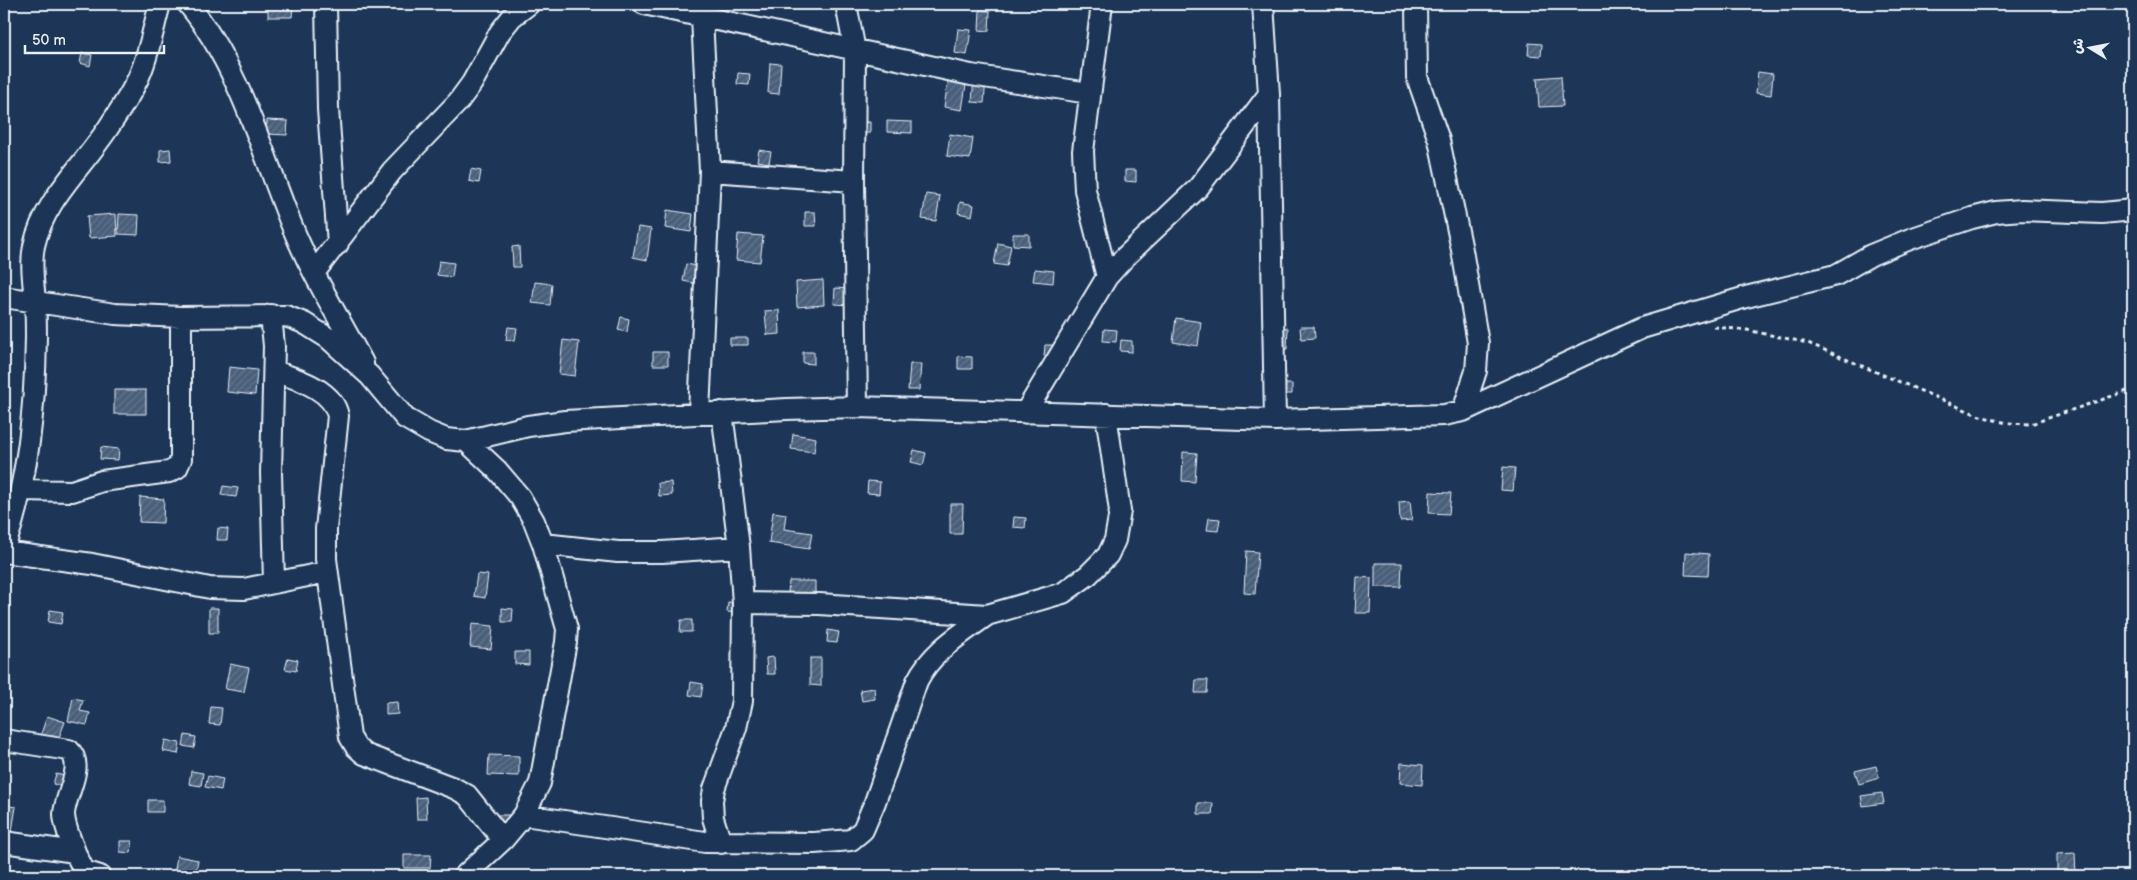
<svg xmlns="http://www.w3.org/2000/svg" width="2137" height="880" font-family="'Balsamiq Sans','Playpen Sans Arabic',sans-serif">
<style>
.building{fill:url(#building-hatch);stroke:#e8f1f8}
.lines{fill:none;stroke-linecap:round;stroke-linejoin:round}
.street-casing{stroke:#e8f1f8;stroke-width:24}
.path{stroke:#e8f1f8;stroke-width:3;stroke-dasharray:4 4;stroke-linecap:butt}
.street{stroke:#1d3557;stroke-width:20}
</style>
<defs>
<pattern id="building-hatch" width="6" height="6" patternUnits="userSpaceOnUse" patternTransform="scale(1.25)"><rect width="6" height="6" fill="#495e7a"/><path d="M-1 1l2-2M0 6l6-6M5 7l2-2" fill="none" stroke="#63768e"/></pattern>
</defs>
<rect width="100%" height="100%" fill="#1d3557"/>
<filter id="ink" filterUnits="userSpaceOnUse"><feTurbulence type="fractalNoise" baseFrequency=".02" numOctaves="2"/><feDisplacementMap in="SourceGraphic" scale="10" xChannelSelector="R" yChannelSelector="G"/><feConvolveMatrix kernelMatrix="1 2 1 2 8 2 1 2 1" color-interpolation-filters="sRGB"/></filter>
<g filter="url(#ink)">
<path class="building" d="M268 4H293L292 17H268Z
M980 10 990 11 989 31 979 30Z
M958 29 971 30 967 55 955 53Z
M1529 43 1542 44 1541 56 1528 55Z
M82 53 92 55 90 66 80 63Z
M770 63 781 64 779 94 768 93Z
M1758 72 1773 74 1771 95 1756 93Z
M738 73 750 74 749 85 737 84Z
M949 75 967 78 962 110 944 107Z
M1561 76 1563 106 1539 107 1537 78Z
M974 77 986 78 984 103 972 102Z
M267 120 288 121 287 135 266 134Z
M887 121 912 122V133L887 132Z
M857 122H870V133H857Z
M950 134 973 138 970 159 947 156Z
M170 149 171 161 160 162V150Z
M759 150 771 152 769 163 757 161Z
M471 169 481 171 479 183 469 181Z
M1125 170H1136V182L1125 181Z
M926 194 940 196 936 221 922 219Z
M960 202 974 205 972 216 958 213Z
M667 210 693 214 691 232 665 228Z
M805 212H815L816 226H805Z
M116 214 117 236 89 238 87 216Z
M119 214 139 215 138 235 118 234Z
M638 227 651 229 647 260 633 257Z
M738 234 763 236 760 262 736 260Z
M1013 234H1029V246L1013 245Z
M998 243 1011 246 1007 266 994 264Z
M519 246 520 267H513L512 247Z
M439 261 454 263 452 277 437 275Z
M686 264 696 266 693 283 683 281Z
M1035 269 1054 271 1053 283 1033 281Z
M823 280 824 305 797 307 796 282Z
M535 282 552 284 550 305 532 303Z
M835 288 850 289 849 305 834 304Z
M779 310 780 334 767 335 765 311Z
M621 317 629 319 627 332 618 330Z
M1176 318 1201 322 1198 346 1173 342Z
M508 327 517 328 515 341 506 340Z
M1279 327 1288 328 1287 349H1278Z
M1300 327H1314L1315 338 1301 339Z
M1104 329 1117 330 1116 342 1103 341Z
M730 338H748V345H730Z
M563 340 579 342 575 376 559 374Z
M1121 340 1132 341V352L1120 351Z
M1045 345H1056V357L1044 356Z
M653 352H668V365H653Z
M803 352H814V364L803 363Z
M958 356 972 357V369H958Z
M910 364H921L919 390H908Z
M229 367 257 370 255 395 227 392Z
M1280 384H1292V394H1280Z
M114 390H146V414H114Z
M793 434 816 438 814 452 791 449Z
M101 447 119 449 118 460 100 459Z
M914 450 926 453 923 465 911 462Z
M1183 452 1197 453 1195 482 1182 481Z
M1503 467 1515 468 1513 491 1501 490Z
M868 481 880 482 879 494 867 493Z
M671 482 672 495 659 496 658 483Z
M223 486 238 488 236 497 221 495Z
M1430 492 1451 493 1449 514 1429 513Z
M140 497 164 499 163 523 139 522Z
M1410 501 1412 520 1400 521 1399 502Z
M950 504H963L962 534H950Z
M773 512 786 514 784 529 812 533 809 549 769 543Z
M1014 517 1026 518 1025 528 1013 527Z
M1209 518 1220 519 1218 531 1207 530Z
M218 528 228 529 227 540H217Z
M1246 551 1258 552 1255 594 1244 593Z
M1686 552 1709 554 1708 576 1685 575Z
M1375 563H1402L1401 587H1375Z
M477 574 488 575 485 598 474 596Z
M1357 577 1371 578 1370 613H1355Z
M789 581H815V594L788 593Z
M728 602 739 603 738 613 727 612Z
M209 608H218V633H209Z
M502 608 513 609 512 622H502Z
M50 610 63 612 61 624 48 622Z
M681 620H692V632H680Z
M472 624 493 626 491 649 470 647Z
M828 630 839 632 837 643 827 642Z
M515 652H529V665L515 664Z
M774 657 775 674H767L766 658Z
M288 658 298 660 296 671 285 669Z
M810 658H821V686L810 685Z
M230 664 249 668 244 692 225 689Z
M1196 680H1208L1207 693H1195Z
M691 682 703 684 701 697 689 695Z
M874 688 875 699 862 701 860 690Z
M73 698 83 700 80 711 90 713 87 725 68 721Z
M397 702 398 714 386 715V703Z
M211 707 222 708 220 725 209 724Z
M47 716 65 722 58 740 41 734Z
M185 735 196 737 194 748 183 746Z
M165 740 180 743 178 754 163 751Z
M489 755 519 756V776L488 775Z
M1401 763 1423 765 1422 785 1400 783Z
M1876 766 1879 778 1859 784 1855 771Z
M191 771 203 773 201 786 189 784Z
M56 774 69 777 66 787 53 784Z
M208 776 223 779 221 790 205 787Z
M1882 793 1884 803 1863 806 1861 796Z
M426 797 427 819H417L416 798Z
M148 800H163V812H148Z
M1198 803H1213L1212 814H1198Z
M4 805 16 807 12 831 4 830Z
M498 815H512L511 828 497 827Z
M120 841H132L131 853 120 852Z
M2075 853 2076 876H2057V854Z
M404 855H431L430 868H404Z
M177 856 198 860 195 876H174Z"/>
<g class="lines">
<defs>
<path id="street" d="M188 4C239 66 262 152 292 226 311 273 339 318 363 363
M326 4 328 109 338 244
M644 4 971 75 1089 93
M846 4 855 51 854 181 857 407
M1102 4 1083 151 1085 190 1107 277
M1263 4 1269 94 1275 420
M1416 4 1417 77 1439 140 1462 250 1478 343 1476 371 1463 411
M710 171 854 181
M314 273 392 171 458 102 472 83 500 32 512 17 529 4
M4 297 115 314 181 317 286 316 304 323 328 338 370 376 405 418 429 432 446 439 466 441 528 426 565 421 787 409 857 407 1275 420 1444 415 1463 411 1642 328 1746 297 1836 275 1871 255 1910 239 1972 218 1996 212 2022 210 2102 213 2133 210
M271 315 274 346 271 473 274 582
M274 371C297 379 333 389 338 416L326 529V559L350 737 356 747 364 754 454 788 467 795 503 840
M699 413 710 171 702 18
M1025 413 1107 277 1126 256 1198 188 1269 94
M21 490 72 491 102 481 169 472 177 468 181 459V317
M543 544 618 552H662L739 547
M4 549C28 480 35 410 36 337 36 326 36 314 35 303 34 284 30 265 34 246 44 198 87 163 112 122 123 106 135 88 142 69 150 48 154 25 160 4
M4 552 92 564 210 588 244 589 327 572
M743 603 819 604 987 615 1063 593 1088 575 1108 555 1115 540 1120 511 1106 414
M4 740 69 750C86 766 65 794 64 814 64 826 71 840 75 852
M524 815 705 842 814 843 851 840 863 830 875 802 917 681C932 651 960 635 987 615
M4 842 75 852 84 871 100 876
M721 843 713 818 712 801 714 789 736 728 742 701 743 603 739 547 722 412
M464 876 503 840 524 815 540 783 566 642 567 629 543 544 534 521 520 497 497 470 466 441"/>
</defs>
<use href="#street" class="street-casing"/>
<path class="path" d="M1714 327 1747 330 1808 343 1980 416 2007 423 2031 424 2133 389"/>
<use href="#street" class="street"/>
</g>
</g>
<rect width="2137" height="880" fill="none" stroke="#1d3557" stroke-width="20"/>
<rect x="10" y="10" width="2117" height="860" fill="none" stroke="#e8f1f8" stroke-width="2" filter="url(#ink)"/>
<g transform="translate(2090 48) rotate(280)" stroke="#1d3557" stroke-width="4" paint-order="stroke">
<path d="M0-4L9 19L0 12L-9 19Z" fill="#e8f1f8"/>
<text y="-8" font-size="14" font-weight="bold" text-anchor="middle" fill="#e8f1f8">ش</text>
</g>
<path d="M25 45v8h139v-8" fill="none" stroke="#e8f1f8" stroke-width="2.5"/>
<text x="32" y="45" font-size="15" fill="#e8f1f8" stroke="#1d3557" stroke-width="4" paint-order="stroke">50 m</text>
</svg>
